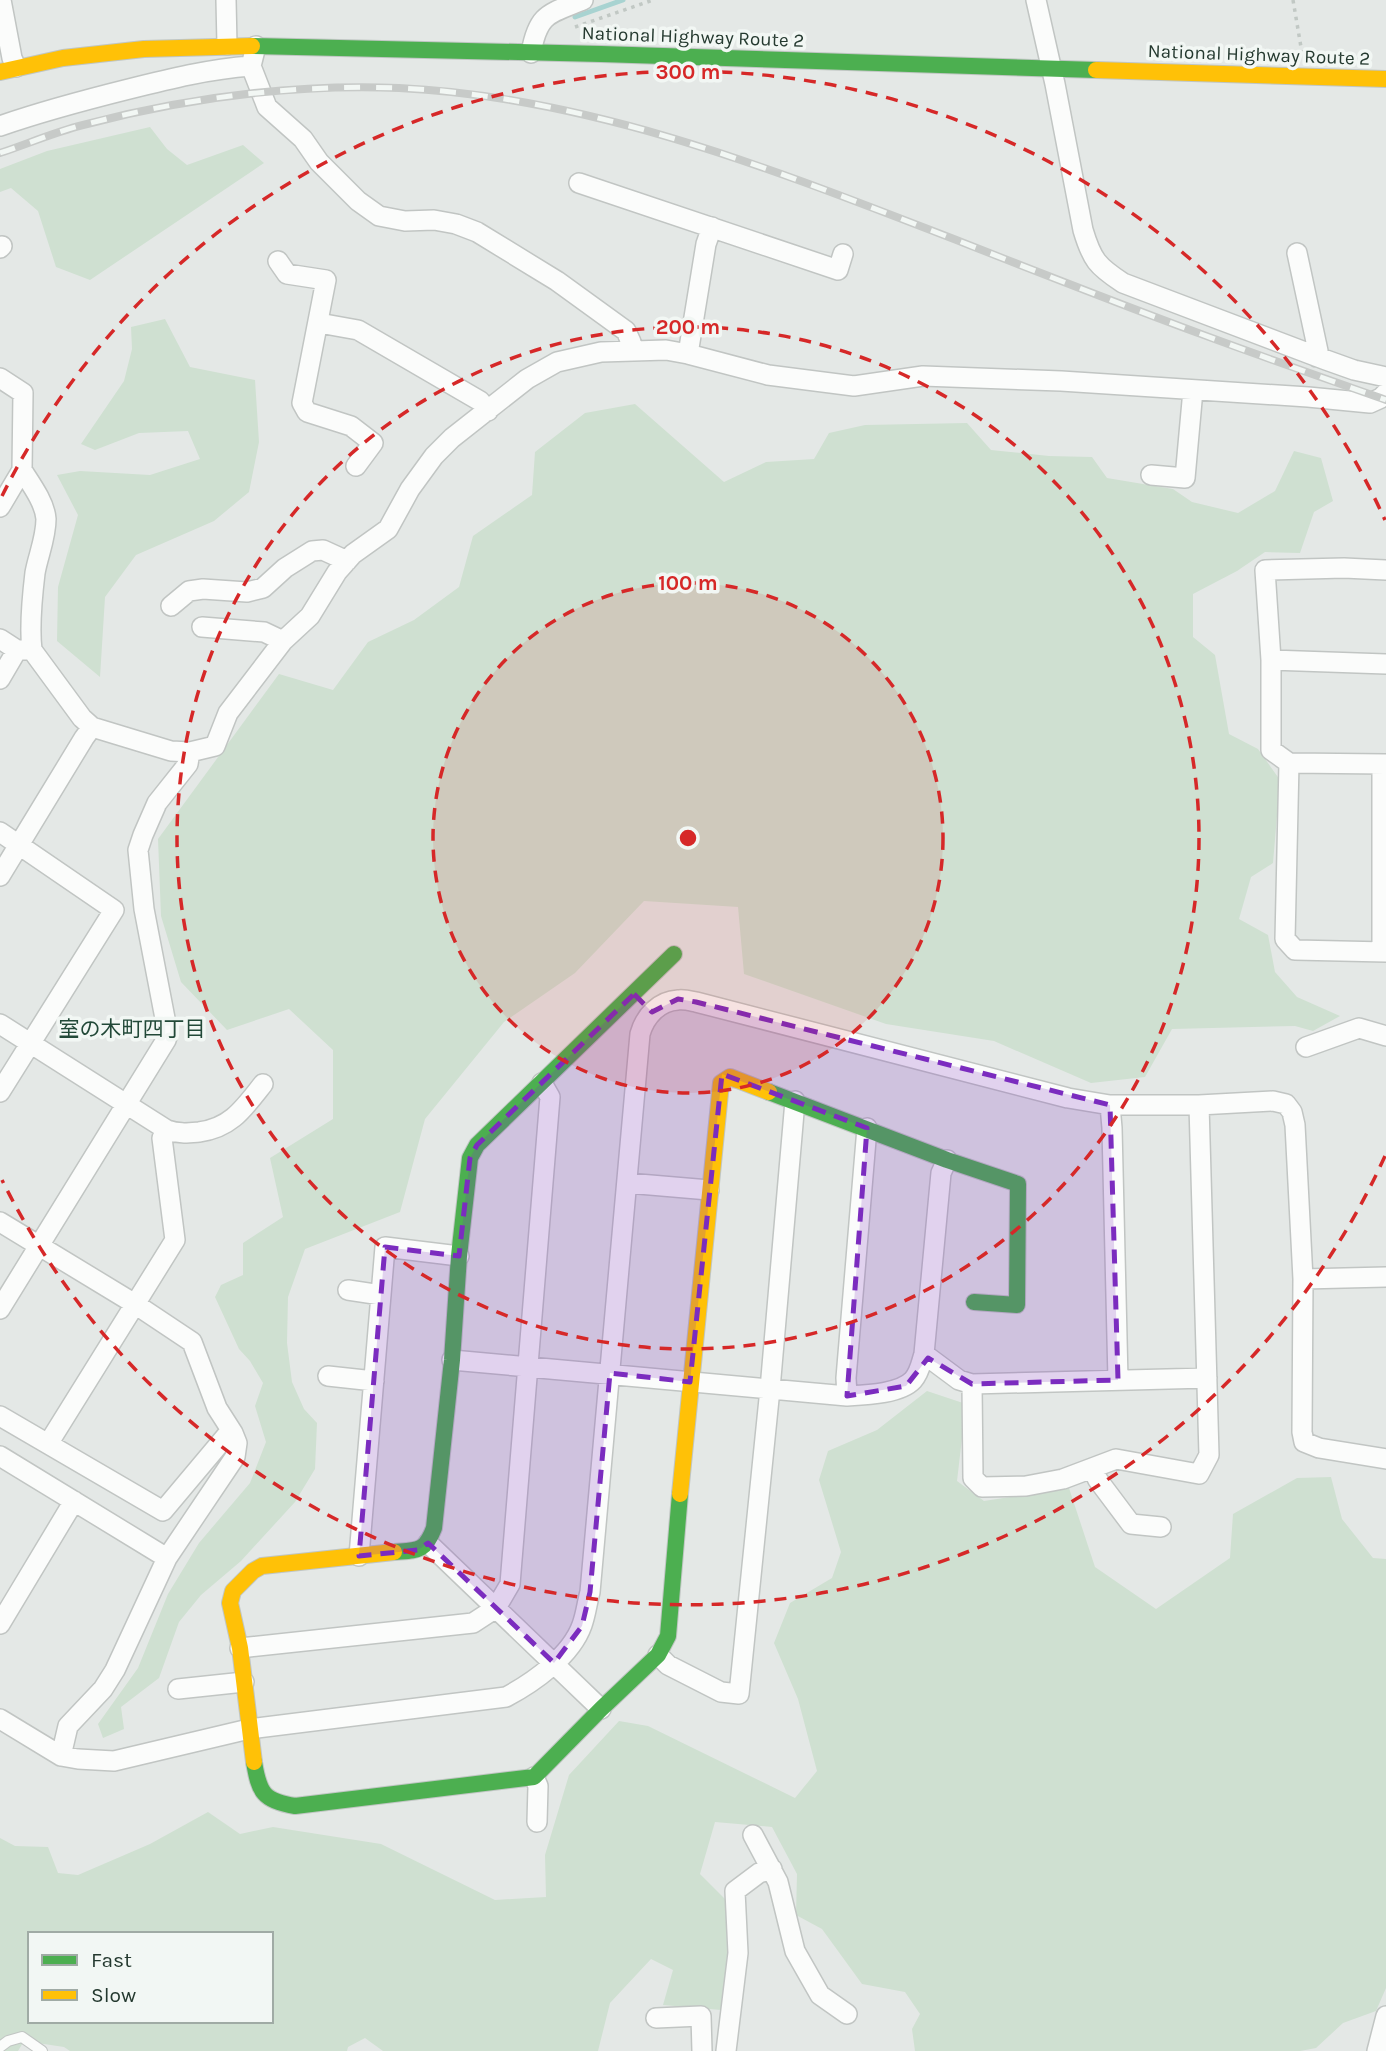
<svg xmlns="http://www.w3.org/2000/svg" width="1386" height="2051" font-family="Karla,'Noto Sans JP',sans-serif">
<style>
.green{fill:#cfe0d1;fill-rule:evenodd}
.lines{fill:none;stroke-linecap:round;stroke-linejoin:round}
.stream{stroke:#a8d3d1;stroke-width:5}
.lane-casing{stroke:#c1c5c3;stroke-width:12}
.street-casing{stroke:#c1c5c3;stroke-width:22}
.fast-casing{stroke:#c0c6c3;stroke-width:18}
.slow-casing{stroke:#c0c6c3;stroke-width:18}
.path{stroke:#c1c8c4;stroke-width:3.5;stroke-dasharray:3.5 5;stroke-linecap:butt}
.lane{stroke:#fbfcfb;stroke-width:10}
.street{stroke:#fbfcfb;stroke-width:19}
.fast{stroke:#4caf50;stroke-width:16}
.slow{stroke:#ffc107;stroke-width:16}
.rail-casing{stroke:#c7cac8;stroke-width:8}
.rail{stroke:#f2f7f4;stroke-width:5;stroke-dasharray:16;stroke-linecap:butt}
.marked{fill:#7b2cbf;fill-opacity:0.2;stroke:#7b2cbf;stroke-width:5;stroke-dasharray:14 9;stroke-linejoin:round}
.ring{fill:none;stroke:#d62828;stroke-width:3.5;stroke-dasharray:12 9}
.labels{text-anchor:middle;stroke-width:7;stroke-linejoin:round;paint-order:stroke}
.street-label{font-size:19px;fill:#24392f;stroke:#f2f7f4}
.neighbourhood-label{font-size:21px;fill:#224938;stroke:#f2f7f4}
.centre{fill:#d62828;stroke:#f2f7f4;stroke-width:3.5}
.ring-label{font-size:21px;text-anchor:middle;font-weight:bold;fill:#d62828;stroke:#f2f7f4;stroke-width:7;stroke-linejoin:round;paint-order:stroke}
</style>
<rect width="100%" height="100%" fill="#e4e8e6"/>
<path class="green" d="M150 127 167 149 187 165 243 145 264 163 90 280 56 267 38 211 11 188 0 192V169L47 151Z
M165 319 190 367 255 380 259 442 249 492 214 521 136 555 105 597 100 677 57 641 58 587 78 515 57 475 80 471 150 475 200 459 188 431 139 433 95 450 81 444 124 381 132 349 131 327Z
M635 404 724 482 766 462 814 459 829 433 865 425 967 423 991 450 1049 456 1092 457 1107 478 1173 489 1192 502 1238 513 1275 491 1294 451 1321 458 1333 501 1314 512 1300 553 1265 552 1237 571 1193 594V637L1215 655 1229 734 1258 749 1280 780 1273 863 1251 877 1239 919 1268 935 1275 972 1297 997 1340 1016 1313 1031 1295 1026 1172 1029 1145 1077 1091 1083 994 1041 886 1024 744 974 738 907 644 901 575 973 504 1022 425 1119 400 1212 305 1249 288 1297 287 1343 292 1382 304 1409 317 1423 315 1469 295 1502 241 1561 201 1595 179 1622 159 1678 121 1707 124 1729 103 1738 98 1724 138 1668 168 1594 199 1543 250 1483 266 1442 255 1406 263 1383 250 1361 239 1349 215 1297 221 1285 243 1275V1243L283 1217 270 1158 333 1119V1050L289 1009 227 1030 181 982 161 916 158 839 279 674 333 690 368 642 414 620 459 587 473 536 532 495 535 452 585 413Z
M927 1391 966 1404 957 1481 984 1501 1069 1488 1095 1567 1156 1609 1230 1558 1233 1514 1297 1478 1331 1477 1342 1519 1373 1558 1386 1559V1988L1376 2011 1343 2023 1316 2048 1300 2051H915L912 2029 920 2014 905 1992 862 1984 822 1929 796 1915 797 1874 772 1827 715 1822 700 1874 726 1900 727 1955 721 2010 663 2005 673 1970 651 1959 610 2003 598 2051H383L365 2038 348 2047 347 2051H70L64 2047 24 2041 18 2051H0V1838L15 1846 48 1847 58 1873 78 1875 150 1844 208 1812 240 1834 273 1827 381 1844 495 1900 546 1897 545 1855 569 1775 619 1721 648 1726 795 1798 817 1771 798 1699 774 1643 790 1603 832 1578 841 1552 819 1480 828 1451 877 1430ZM30 1934H271V2021H30Z"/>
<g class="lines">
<path class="stream" d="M575 17 623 0"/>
<defs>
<path id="lane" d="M0 2047 8 2041 22 2037 42 2051"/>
<path id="street" d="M1 0 12 58 16 67
M226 0 227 45
M1036 0 1055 84 1083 230C1092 260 1097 266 1123 283L1326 360 1354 370 1386 377
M256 46 251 66 267 107 303 139 319 162 358 201 379 216 405 221 434 220 456 224 477 232 557 281 626 331 631 342V351
M531 53C538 13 549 14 583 0
M0 126C43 111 85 100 129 89 169 79 209 69 251 66
M579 183 838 270 843 254
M0 248 2 246
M1297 253 1318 351 1317 357
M278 261 287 274 326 280 302 403 307 412 351 426 373 443 356 466
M319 323 358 330 480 401 488 411
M688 354 706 244 712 227
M0 378 23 393 22 470 0 507
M22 470C31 484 45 503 46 519 46 538 38 556 35 573 32 598 29 626 32 650L82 718 92 727 171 751 190 752 215 746 228 713 283 641 310 616 337 572 353 554 388 529 410 489 434 456 452 438 527 379 557 362 601 352 666 350 688 354 768 375 854 386 923 376 1061 381 1308 397 1370 403 1381 398 1386 393
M1151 475 1185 478 1193 390
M1386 570 1344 568 1265 570 1271 660V750L1289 763 1386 764
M171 606 189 591 203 589 247 592 263 588 285 568 312 551 323 550 347 561
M202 627 264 632 283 641
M0 639 17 650H32
M1271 660 1386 664
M0 679 17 650
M1289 763 1285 939 1295 950 1386 952
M0 832 114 910 0 1092
M0 876 84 738 92 727
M1382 952V764
M0 1024 167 1130C179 1134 187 1133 199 1132 231 1128 244 1108 263 1084
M1306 1047 1359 1028 1386 1036
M1110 1105 1112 1128 1118 1380
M627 1183 709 1190
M0 1222 135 1304 192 1342 217 1408 233 1433 237 1443 235 1457 167 1558 115 1670 103 1689 68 1726 61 1756
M1303 1279 1386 1277
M348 1290 381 1295
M0 1309 166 1040 168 1034 144 909 138 850 143 835 157 803 188 764 190 752
M924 1354 959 1380 972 1384 1207 1378
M452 1360 847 1396C865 1395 900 1394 913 1380 920 1372 921 1363 924 1354L941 1173 947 1160
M328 1376 374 1381
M972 1384 973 1478 982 1487 1026 1486 1063 1479 1116 1459 1199 1474 1209 1455 1199 1105
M847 1396 846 1378 867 1128
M0 1416 163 1511 226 1436 233 1433
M48 1444 175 1240 162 1138 167 1130
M0 1456 167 1558
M1092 1468 1098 1480 1131 1524 1161 1527
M428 1543 601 1709
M359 1556 385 1247 459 1256
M0 1624 74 1501
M240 1648 473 1623 496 1608 510 1584 550 1097 542 1083
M658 1655 668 1665 721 1692 739 1694 770 1389 795 1101
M178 1689 244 1682
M0 1719 61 1756 78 1759 114 1761 249 1729 506 1697C534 1682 571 1656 582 1625 586 1614 587 1603 590 1592L640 1034C645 1016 659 1001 678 1000 684 999 691 1001 696 1002L1068 1098 1110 1105H1199L1273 1101 1286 1104 1292 1112 1295 1125 1303 1279 1302 1432 1304 1442 1319 1448 1386 1459
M534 1777 538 1786 537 1822
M753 1835 778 1882 795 1951 820 1995 847 2014
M656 2018 701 2016 702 2051
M726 2051 738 1953 735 1891 759 1873 772 1869
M1377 2051 1386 2016"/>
<path id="fast" d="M252 46 601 54 1096 70
M769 1092 947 1160 1018 1184 1017 1305 974 1302
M394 1552C418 1550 425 1552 434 1528L452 1360 459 1256 470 1158 477 1145 674 954
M254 1762C259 1792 263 1801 295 1806L534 1777 601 1709 658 1655 668 1636 680 1494"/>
<path id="slow" d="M1096 70 1386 79
M0 72 63 58 144 49 252 46
M680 1494 721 1083 730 1077 769 1092
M254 1762 240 1648 230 1603 233 1591 253 1571 262 1566 394 1552"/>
</defs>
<use href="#lane" class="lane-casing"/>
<use href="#street" class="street-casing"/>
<use href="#fast" class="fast-casing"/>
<use href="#slow" class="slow-casing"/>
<path class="path" d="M1293 0 1302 53
M575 27 653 0"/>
<use href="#lane" class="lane"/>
<use href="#street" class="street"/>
<use href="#fast" class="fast"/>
<use href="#slow" class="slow"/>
<defs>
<path id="rail" d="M0 153C27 144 55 132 83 125 185 98 293 84 399 88 596 97 782 173 964 243 1043 274 1122 305 1201 334 1263 357 1324 378 1386 400"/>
</defs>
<use href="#rail" class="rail-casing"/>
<use href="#rail" class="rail"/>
</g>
<path class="marked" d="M634 994 652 1012 678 999 696 1002 1110 1105 1118 1380 972 1384 928 1358 906 1386 847 1396 867 1128 722 1074 690 1382 610 1373 590 1592 582 1626 554 1663 428 1543 418 1550 359 1556 385 1247 459 1256 470 1158 477 1145Z"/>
<circle cx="688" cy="838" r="255" fill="#d62828" fill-opacity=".12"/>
<g class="ring">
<circle cx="688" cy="838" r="255"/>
<circle cx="688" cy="838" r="511"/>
<path d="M1385 1156A766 766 0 0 1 2 1180M2 496A766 766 0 0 1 1385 520"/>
</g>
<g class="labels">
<g class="street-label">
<text transform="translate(693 36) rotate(2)" y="7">National Highway Route 2</text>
<text transform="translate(1259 54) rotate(2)" y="7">National Highway Route 2</text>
</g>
<g class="neighbourhood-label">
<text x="132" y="1036">室の木町四丁目</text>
</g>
</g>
<circle cx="688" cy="838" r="10" class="centre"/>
<g class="ring-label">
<text x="688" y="79">300 m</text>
<text x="688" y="334">200 m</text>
<text x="688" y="590">100 m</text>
</g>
<rect x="28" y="1932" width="245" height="91" fill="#f2f7f4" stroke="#a0aba5" stroke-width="2"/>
<rect x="42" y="1955" width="35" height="10" fill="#4caf50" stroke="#a0aba5" stroke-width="2"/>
<text x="91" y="1967" font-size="21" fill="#24392f">Fast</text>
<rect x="42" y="1990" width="35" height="10" fill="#ffc107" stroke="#a0aba5" stroke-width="2"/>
<text x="91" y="2002" font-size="21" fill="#24392f">Slow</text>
</svg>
